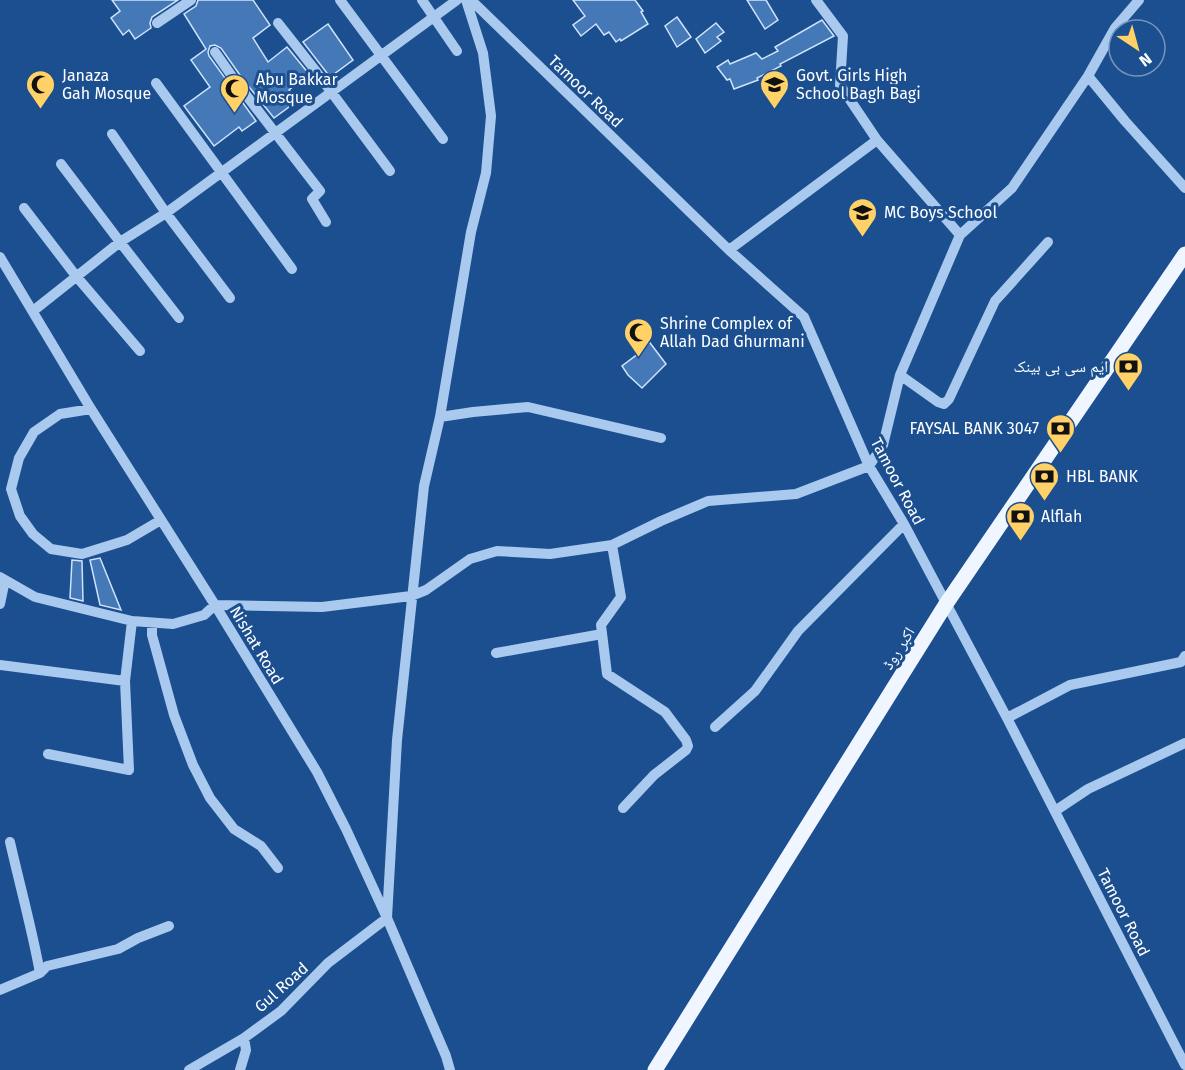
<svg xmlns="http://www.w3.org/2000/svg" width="1185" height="1070" font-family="'Fira Sans','Noto Naskh Arabic',sans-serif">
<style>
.building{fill:#4478b7;stroke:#cfe3fa;stroke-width:1.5}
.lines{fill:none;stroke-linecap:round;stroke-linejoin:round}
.minor{stroke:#a9c9ee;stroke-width:10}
.major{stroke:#f0f6ff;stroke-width:15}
.labels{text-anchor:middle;stroke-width:6;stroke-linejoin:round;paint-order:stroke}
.poi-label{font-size:16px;fill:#fff;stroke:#1b4f8f;text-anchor:start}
.street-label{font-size:16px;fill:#fff;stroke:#1b4f8f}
</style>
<rect width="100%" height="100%" fill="#1b4f8f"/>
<path class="building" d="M112 0H178L152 17 150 23 151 28 135 39 129 30 123 35 111 18 120 11Z
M198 0H253L270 25 253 38 268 62 287 47 309 74 289 90 297 101 274 118 242 78 221 48 215 45 210 46 208 52 209 56 256 121 242 131 239 127 214 146 184 106 210 87 191 60 206 49 184 14 196 6Z
M573 0H635L643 11 641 12 648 24 621 41 620 39 616 42 609 32 604 35 596 24 581 36 573 25 585 16Z
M747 0H766L778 20 765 29Z
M677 17 691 37 677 47 665 26Z
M822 20 834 36 780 64 781 66 757 78 758 80 734 89 730 79 727 80 717 67 728 60 730 64 756 53 762 59 778 51 775 47Z
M716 23 724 32 717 37 721 41 705 53 696 39Z
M328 24 353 60 330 77 303 42Z
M641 331 666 364 642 388 628 375 622 366 639 353 629 339Z
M100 558 121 610 100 605 90 560Z
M72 560 82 561 83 601 70 598Z"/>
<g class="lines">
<path class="minor" d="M340 0 443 139
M422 0 457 51
M471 0 729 250 804 317 869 466 904 524 1007 718 1185 1065
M816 0 843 36 840 85 877 140 960 235
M157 23 191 0
M278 23 315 70 390 171
M215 52 236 82 320 191 312 199 326 222
M1088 76 1125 121 1185 188
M156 83 292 269
M112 134 166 213 230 298
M61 164 120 242 179 318
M24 208 76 276 140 351
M729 250 877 140
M0 257 91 409 215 605 317 772 346 829 387 918 446 1056 450 1070
M33 311 120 242 166 213 457 0
M900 375 938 402 944 404 949 399 995 301 1048 242
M91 409 60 414 34 432 19 458 11 489 20 516 33 534 51 549 82 554 127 540 161 520
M440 417 473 412 528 407 661 438
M612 545 621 597 601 625 607 674 665 712 686 740 688 746 686 750 654 775 623 808
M0 577 35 597 132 621 173 624 204 615 215 605 322 607 411 596 426 590 470 559 497 551 550 554 612 545 661 521 708 501 796 494 869 466 883 445 900 375 960 235 1012 188 1088 76 1115 28 1139 0
M0 604 5 580
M152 623V635L174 715 193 765 210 798 234 829 261 846 278 868
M496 653 602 634
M0 665 125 681
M1007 718 1070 685 1181 662 1185 656
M715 727 755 691 798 631 904 524
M48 754 129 770 125 681 132 621
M1055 811 1088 789 1185 743
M10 842C20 886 32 929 40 973
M0 990 40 973 47 966 118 949 138 938 169 926
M189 1070 244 1038 281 1011 328 963 387 918 397 740 424 486 440 417 471 232 486 173 491 116 483 53 466 0
M240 1070 246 1050 244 1038"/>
<path class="major" d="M655 1070 946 604 1185 254"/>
</g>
<defs>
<symbol id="mosque-pin" viewBox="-11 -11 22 30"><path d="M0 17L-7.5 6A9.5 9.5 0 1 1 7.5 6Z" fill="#ffd166" stroke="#1b4f8f"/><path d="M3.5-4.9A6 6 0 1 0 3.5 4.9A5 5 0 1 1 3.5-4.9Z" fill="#111"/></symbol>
<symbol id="school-pin" viewBox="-11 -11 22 30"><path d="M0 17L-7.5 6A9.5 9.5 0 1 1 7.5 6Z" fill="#ffd166" stroke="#1b4f8f"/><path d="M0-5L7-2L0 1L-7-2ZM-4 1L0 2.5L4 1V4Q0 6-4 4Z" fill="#111"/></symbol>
<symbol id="bank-pin" viewBox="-11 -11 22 30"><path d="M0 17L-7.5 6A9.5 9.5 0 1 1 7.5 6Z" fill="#ffd166" stroke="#1b4f8f"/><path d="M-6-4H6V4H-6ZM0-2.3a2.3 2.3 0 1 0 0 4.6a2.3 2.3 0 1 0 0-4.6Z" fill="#111"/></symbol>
</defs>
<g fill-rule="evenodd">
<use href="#mosque-pin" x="24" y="68" width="33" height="45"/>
<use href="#school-pin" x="758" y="68" width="33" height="45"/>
<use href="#mosque-pin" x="218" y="72" width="33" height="45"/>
<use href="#school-pin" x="846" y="196" width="33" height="45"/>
<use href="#mosque-pin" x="622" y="316" width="33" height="45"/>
<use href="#bank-pin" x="1112" y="350" width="33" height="45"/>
<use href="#bank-pin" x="1044" y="412" width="33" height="45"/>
<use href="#bank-pin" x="1028" y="460" width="33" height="45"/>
<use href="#bank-pin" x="1004" y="500" width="33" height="45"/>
</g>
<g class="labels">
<g class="poi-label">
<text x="62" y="81">Janaza<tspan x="62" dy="18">Gah Mosque</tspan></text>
<text x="796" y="81">Govt. Girls High<tspan x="796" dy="18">School Bagh Bagi</tspan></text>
<text x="256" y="85">Abu Bakkar<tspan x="256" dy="18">Mosque</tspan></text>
<text x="884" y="218">MC Boys School</text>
<text x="660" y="329">Shrine Complex of<tspan x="660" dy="18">Allah Dad Ghurmani</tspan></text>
<text x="1108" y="372" text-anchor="end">ایم سی بی بینک</text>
<text x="1039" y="434" text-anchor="end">FAYSAL BANK 3047</text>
<text x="1066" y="482">HBL BANK</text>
<text x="1041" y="522">Alflah</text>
</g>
<g class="street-label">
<text transform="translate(586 91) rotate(44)" y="6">Tamoor Road</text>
<text transform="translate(898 481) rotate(62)" y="6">Tamoor Road</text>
<text transform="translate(257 645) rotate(59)" y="6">Nishat Road</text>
<text transform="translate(898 648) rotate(-58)" y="6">اکبر روڈ</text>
<text transform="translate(1124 912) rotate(63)" y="6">Tamoor Road</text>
<text transform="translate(281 987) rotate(-42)" y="6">Gul Road</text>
</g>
</g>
<g transform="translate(1137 48) rotate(144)"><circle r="28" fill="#1b4f8f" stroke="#7695bc" stroke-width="1.5"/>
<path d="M0-4.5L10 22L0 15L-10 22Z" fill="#ffd166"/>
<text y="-9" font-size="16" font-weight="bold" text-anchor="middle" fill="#ffffff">N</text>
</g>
</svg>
